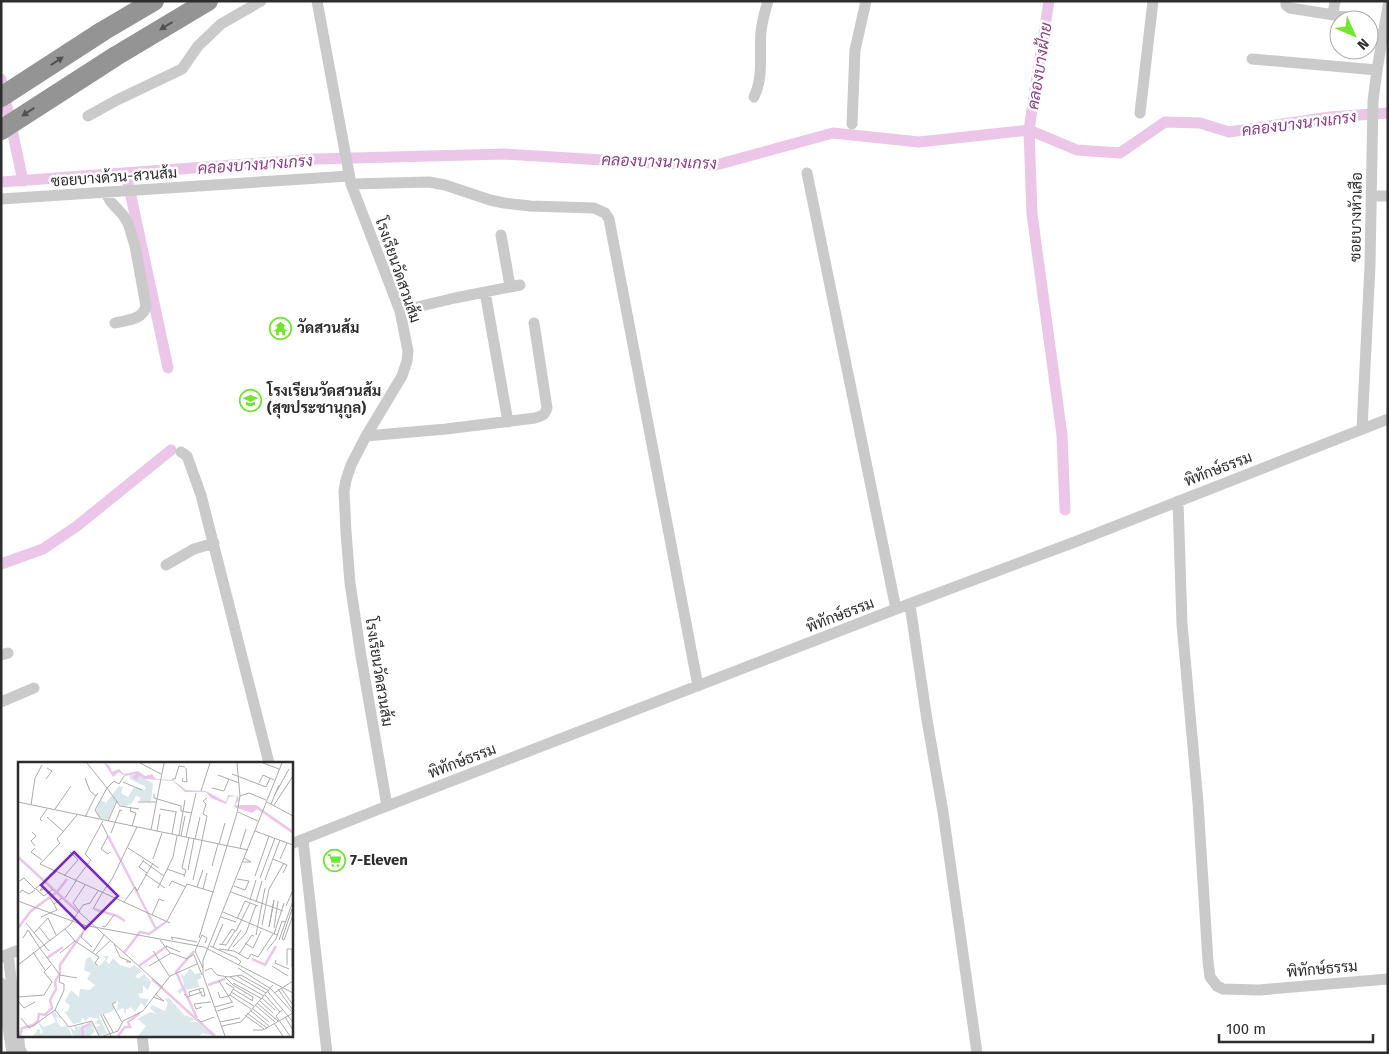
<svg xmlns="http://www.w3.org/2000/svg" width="1389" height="1054" font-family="'Fira Sans',Sarabun,sans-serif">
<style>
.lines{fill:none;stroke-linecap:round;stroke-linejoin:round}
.canal{stroke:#ebc6e8;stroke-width:11}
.street{stroke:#cacaca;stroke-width:11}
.highway{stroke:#949494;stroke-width:20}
.oneway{fill:#515151}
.labels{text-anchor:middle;stroke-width:5;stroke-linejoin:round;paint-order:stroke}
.street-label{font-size:15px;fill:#2d2d2d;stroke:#fff}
.poi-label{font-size:15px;font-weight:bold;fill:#2d2d2d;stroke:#fff;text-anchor:start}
.water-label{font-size:16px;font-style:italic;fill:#8f3b88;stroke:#fff}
.inset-river{fill:none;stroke:#ebc6e8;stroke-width:2.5}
.inset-road{fill:none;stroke:#ababab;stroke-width:1}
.view{fill:#7b2cbf;fill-opacity:0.15;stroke:#7b2cbf;stroke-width:2.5}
.inset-edge{fill:none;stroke:#2d2d2d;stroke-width:2.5}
</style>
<rect width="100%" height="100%" fill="#fff"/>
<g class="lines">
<path class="canal" d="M1049 1 1036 83 1029 130 1032 214 1062 435 1065 510
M1 79 23 181
M126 173 168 368
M1 182 316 159 505 154 652 163 716 165 833 133 919 142 1029 130 1077 150 1120 153 1165 122 1200 123 1229 132 1330 117 1388 113
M1 564 43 549 77 526 171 450"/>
<path class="street" d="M317 1 351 184 400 311 408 351 407 361 402 376 366 436 351 465 346 480 344 491 346 532 350 583 361 656 387 806
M1286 1V5L1290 8 1365 20
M1333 14 1335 1
M1252 59 1377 70
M754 97C764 76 759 54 761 32 762 21 765 11 768 1
M1140 113 1153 1
M88 116 117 100 182 69 198 46 221 24 261 1
M852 124 855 50 866 1
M807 173 896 609
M351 184 429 182 445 185 490 200 504 203 530 206 594 208 605 213 609 219 698 686
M105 192 111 202 123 215 128 223 135 246 146 306C143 320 127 320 115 323
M1371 196H1388
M1 199 349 176
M501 235 510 286
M485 292 508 422
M400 311 455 298 520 285
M1362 429 1370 265 1373 101 1377 70 1388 6
M366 436 446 429 535 418C542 416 545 415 547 408L534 323
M181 452 187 456 201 495 269 763
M1178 501 1182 624 1198 803 1208 961 1210 977 1217 986 1223 989 1259 990 1388 979
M166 565 194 549 214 543
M910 605 927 720 943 812 977 1053
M1 655 8 653
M1 702 34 688
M303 840 327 1053
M291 844 387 806 896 609 1080 540 1388 419
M8 954 20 1049 22 1053
M1 957 19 950
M1 983 12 1053
M142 1035 144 1053"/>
<path class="highway" d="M1 97 103 31 154 1
M1 130 116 56 208 1"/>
</g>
<defs><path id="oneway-solid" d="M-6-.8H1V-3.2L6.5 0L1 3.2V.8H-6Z" transform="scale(1.25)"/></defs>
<g class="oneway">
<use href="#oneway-solid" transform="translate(166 26) rotate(149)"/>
<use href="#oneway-solid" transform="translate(57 61) rotate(-33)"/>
<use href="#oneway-solid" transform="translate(28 112) rotate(147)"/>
</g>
<defs>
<symbol id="temple-ring" viewBox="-11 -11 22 22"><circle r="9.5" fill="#fff" stroke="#72e62e" stroke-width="1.5"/><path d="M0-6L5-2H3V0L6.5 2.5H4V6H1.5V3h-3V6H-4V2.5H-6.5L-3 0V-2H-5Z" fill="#72e62e"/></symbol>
<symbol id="school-ring" viewBox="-11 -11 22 22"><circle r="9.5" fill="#fff" stroke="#72e62e" stroke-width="1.5"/><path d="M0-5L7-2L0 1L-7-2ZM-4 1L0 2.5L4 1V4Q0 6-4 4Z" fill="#72e62e"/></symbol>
<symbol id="supermarket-ring" viewBox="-11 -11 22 22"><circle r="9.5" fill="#fff" stroke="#72e62e" stroke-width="1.5"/><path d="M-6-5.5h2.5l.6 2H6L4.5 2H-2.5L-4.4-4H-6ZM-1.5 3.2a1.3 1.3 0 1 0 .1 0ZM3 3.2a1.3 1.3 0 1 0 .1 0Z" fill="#72e62e"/></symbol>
</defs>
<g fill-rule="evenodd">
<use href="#temple-ring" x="268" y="316" width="25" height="25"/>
<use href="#school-ring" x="238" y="388" width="25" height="25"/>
<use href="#supermarket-ring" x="322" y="848" width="25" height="25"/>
</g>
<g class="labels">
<g class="street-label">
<text transform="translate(114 177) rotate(-4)" y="5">ซอยบางด้วน-สวนส้ม</text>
<text transform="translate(1356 217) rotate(-89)" y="5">ซอยบางหัวเสือ</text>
<text transform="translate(398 270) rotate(71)" y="5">โรงเรียนวัดสวนส้ม</text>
<text transform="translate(1218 469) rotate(-21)" y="5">พิทักษ์ธรรม</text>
<text transform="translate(840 615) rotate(-21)" y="5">พิทักษ์ธรรม</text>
<text transform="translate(379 672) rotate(81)" y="5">โรงเรียนวัดสวนส้ม</text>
<text transform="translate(462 761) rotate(-21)" y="5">พิทักษ์ธรรม</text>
<text transform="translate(1322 969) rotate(-5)" y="5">พิทักษ์ธรรม</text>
</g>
<g class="poi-label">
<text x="297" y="333">วัดสวนส้ม</text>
<text x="267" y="396">โรงเรียนวัดสวนส้ม<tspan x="267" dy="17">(สุขประชานุกูล)</tspan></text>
<text x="350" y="865">7-Eleven</text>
</g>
<g class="water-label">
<text transform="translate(1039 66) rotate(-81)" y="6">คลองบางฝ้าย</text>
<text transform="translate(1299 123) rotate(-7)" y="6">คลองบางนางเกรง</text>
<text transform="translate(659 161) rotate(2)" y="6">คลองบางนางเกรง</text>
<text transform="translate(255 164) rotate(-4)" y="6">คลองบางนางเกรง</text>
</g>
</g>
<g transform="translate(18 762)">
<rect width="275" height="275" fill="#fff"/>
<path d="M117 12 135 21 133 40 122 39V35L118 34 114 41 106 45 98 39 90 58 82 57 78 48 83 38 88 41 101 24 105 25 103 31 110 35 116 25 127 28 128 25 112 17 111 13ZM85 194H91L88 199 91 202 95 196 102 203 112 206 116 203 124 209 117 214 120 217 126 212 133 220 130 228 125 223V231L120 232 122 236 131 237 127 245 123 241 117 250 113 245 108 248V254L105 246 99 249 100 239 94 242 97 246 93 250 81 254 89 271 81 274 78 265 83 263 76 261 81 257 71 255 68 259 64 256 63 260 55 262 46 249 49 250 52 244 47 239 53 228 61 235 62 227 72 228 77 223 69 217 73 211 66 208 68 197 72 195 80 205 88 197ZM172 206 177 212 182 211 184 216 179 218 182 225 166 228 162 232 159 229 166 223 163 211 166 214ZM151 236 166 253 178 257 171 260H179L196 274 184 271 182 274H120L128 264 119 257 132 250 139 252 132 246 134 243 147 249 150 241 146 237ZM35 249 44 257 38 255 39 260 43 265 49 263 54 274H15L21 266 23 272 25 270 20 260 26 265 38 260 33 251ZM61 260 67 265 74 260 78 267 73 265 77 269 72 274H55L52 265 57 269 56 264 64 265Z" fill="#dae8eb"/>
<path d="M86 1 91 3 94 10 101 7 106 12 120 9 127 14 134 12 138 17 155 18 168 28 188 29 208 40 210 33 220 34 221 38 217 43H238L274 68 275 72 239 47 234 51 216 45 219 34 211 35 208 42 193 36 188 30H167L155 19 126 17 121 14 119 19 114 15 118 12 107 14 101 10 95 15Z" fill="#ebc6e8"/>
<path class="inset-river" d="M90 74 138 167M0 95 60 150M76 147 99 154 107 159M0 166 13 149 39 130 49 117M176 189 158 210 179 256M106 191 122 170 131 172 148 160M29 196 45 185M234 197 247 203 258 184M121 204 149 184M42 211V203L68 166M134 217 197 274M190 223 207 217M2 274 4 266 15 263 20 259 21 252 27 253 34 246 32 238 38 227 37 220 42 211M65 274 64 266 73 261M100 274 107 265H112L110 260 122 251"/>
<path class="inset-road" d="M69 1 89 26 96 19 101 22 106 14M122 1 143 12M245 1 261 7M214 12 248 25 252 16M200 13 221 21M67 16 72 29 78 34 80 31M165 16 164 19 169 20 168 6M28 17 34 9 29 6M154 17H157L161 4 167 5M105 20 124 28M241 21 245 13 256 18M89 26 102 44 121 47M194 26 206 29 211 17M183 29 192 1M136 32V36L163 44V49L174 51M222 34 231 31 248 38M256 34 271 7M0 40 230 88M120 40H138M249 40 275 54M253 42 261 23M13 43 17 16 24 3M256 43 275 14M113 45 112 49 118 51 114 64M37 47 53 24M142 47 159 50M220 50 240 59M59 53 39 77 42 81 22 102 152 161M29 55 46 70M67 55 78 33M82 56 77 48 89 26M24 59 22 57 29 47M90 59 99 39M84 62 90 74 83 87 90 92 92 90M133 68 146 1M139 69 142 52M237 69 275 83M14 70 18 74 13 79 17 84M93 71 102 48 104 49M154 72 158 50M161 73 167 38M163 74 167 54M168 75 178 31M177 77 182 55M184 78 189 54 185 52 188 42 185 39 189 36M201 82 207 61M17 86 13 90 24 98M110 86 141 106M222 86 228 67M135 97 144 71M255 97 269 103 265 111M262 97 269 81M126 98 121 105 129 111M125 99 146 114M225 100H233L226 96M194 104 200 82M149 107 166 113M170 108 176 77M127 112 147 126M46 114 60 98 52 90M237 114 251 74M166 115 168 108 164 106 171 75M242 116 257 76M175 118 184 79M247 118 262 78M57 119 73 98 67 92 85 59M0 120 6 116 17 127 38 110M24 123 27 126 22 129 25 124M151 124 154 119 168 125M216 124 227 128 231 119 219 117M179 125 185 108M140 126 155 95 159 74M18 127 26 134 35 127M185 127 189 111M213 130 265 149M2 131 4 128 11 132 17 128M84 131 94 117 119 65M32 136 36 142 44 136M47 136 58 119M232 138 238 118M0 139 65 163 186 185 275 231M106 140 117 125 119 129 135 101M238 140 244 119M268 144 275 128M75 147 84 131M61 150 145 226M62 150 55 141 67 123M205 150 259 173M134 153 141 137 146 139M23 155 39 148 36 142M203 155 218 160M219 157 227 139 240 144M149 159 169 122 195 130M8 161 31 189M244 163 251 127 266 101M84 164 87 165 96 153M21 165 32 179M251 165 256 138M251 165 256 138M256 166 260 139M47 167 57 179 81 195 77 201 80 204M16 171 30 156 38 173M65 171 63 175 74 185M256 172 266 141M238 173 247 126M5 176 10 168 21 185M181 176 219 51 222 34 219 1M264 177 274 147M264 177 266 178 275 153M142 178 152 191M155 178 153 175 179 180M261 178 275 139M227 181 235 186 243 169M96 182 102 195 113 200H108M201 182 208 183 217 169M204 182 214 167 218 169 232 141M148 184 162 190M192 184 219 196 223 200 220 203M195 185 205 162M215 185 228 171 238 143M201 187 216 189 230 197 233 192 240 195 255 172M210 188 223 168M249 188 258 177 264 159 268 160M135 189 152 215M15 190 27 208M75 190 86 173M42 191 57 179M78 192 93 178M221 192 234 173 236 174M176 193 184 213M258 198 257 201 271 207M0 203 52 163 65 143 72 141 80 129M269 203V187H275M131 204 153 191 169 197 176 192M254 204 270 214M274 205V187M185 206 177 189 184 173 189 176 187 181M220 206 253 227M187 209 193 206 199 213 210 215 223 213 251 229M42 213 59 216M219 214 248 231M207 215 215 223 235 235 234 239M212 215 246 234M201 219 214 240M215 221 244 237M263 226 275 243M0 227V235L26 233 34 220 26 210 33 203M215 227 235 239M260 227 274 247M200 230 202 236 211 234 216 226 208 221M213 230 236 244M250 230 275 260M256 231 275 219M166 232 169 235 184 230M212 233 233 247M247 233 262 250M172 234 171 230 177 228 185 226 187 234H184L181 227M135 235 146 239 137 232M244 236 257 248M0 239 6 246 17 240M242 239 255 251M98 240 94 242 104 260M239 241 260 259M237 243 257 260M184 245 178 247 176 242 193 240M197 245 215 240M234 246 251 260M265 247 258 254 272 274M37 248 51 265 74 259 81 274M232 248 251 264M199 249 216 244M229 251 249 266M85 252 95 270M83 253 93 274M227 253 246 267M267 255 275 268M3 256 11 266 15 264 37 248 46 228V222L41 220 42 213 21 185M180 257 183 260 196 255M202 260 222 256M256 261 265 274M204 264 223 260 255 223M235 268H245L275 251 253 227M85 274 100 269 105 259 125 249 152 214 179 202M207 274 185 213V198L264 1"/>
<path class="view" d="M56 90 100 134 67 167 23 123Z"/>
<rect width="275" height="275" class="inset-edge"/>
</g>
<rect width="1389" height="1054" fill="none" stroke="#2d2d2d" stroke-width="5"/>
<g transform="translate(1354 35) rotate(135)"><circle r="24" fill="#ffffff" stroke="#ababab"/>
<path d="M0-4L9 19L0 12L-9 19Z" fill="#72e62e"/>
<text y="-8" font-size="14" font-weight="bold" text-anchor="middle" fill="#2d2d2d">N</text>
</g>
<path d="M1219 1034v8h154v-8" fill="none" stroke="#2d2d2d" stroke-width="2.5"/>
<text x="1226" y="1034" font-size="15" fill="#2d2d2d" stroke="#ffffff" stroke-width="4" paint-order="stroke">100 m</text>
</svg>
